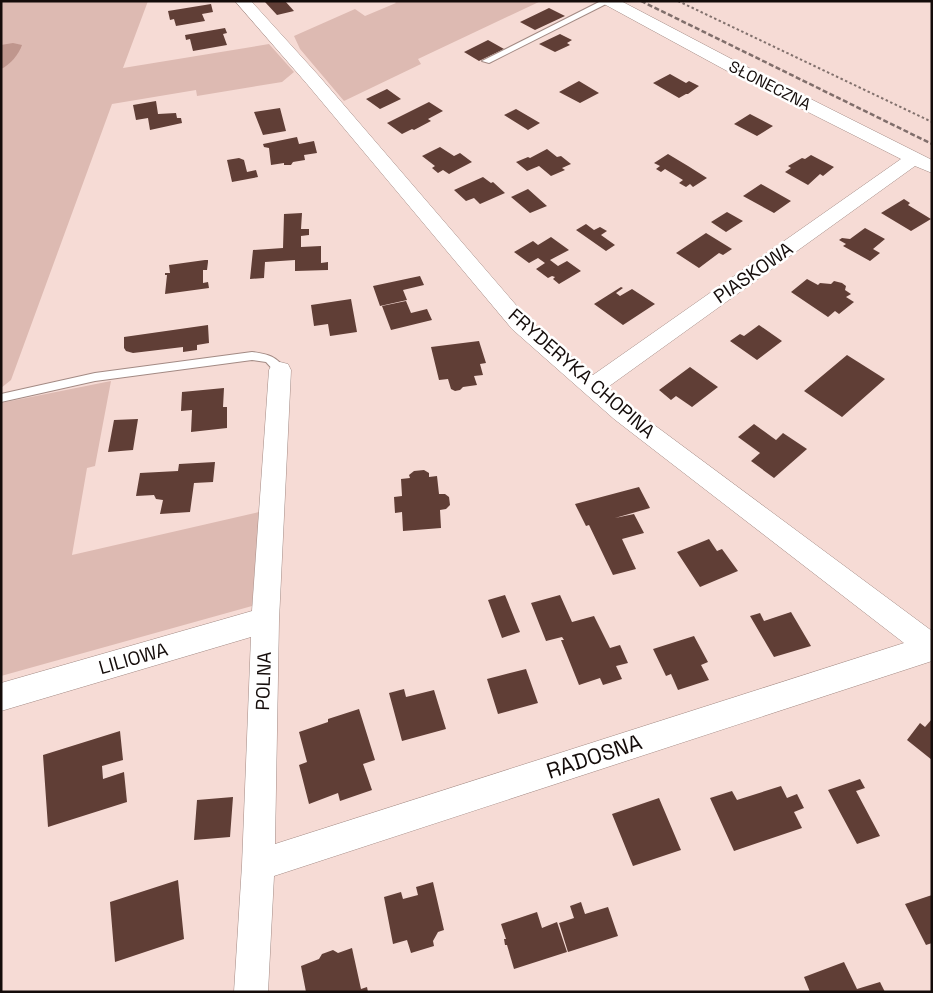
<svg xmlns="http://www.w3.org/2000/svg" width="933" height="993" font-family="'Space Grotesk',sans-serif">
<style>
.green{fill:#ddbab2}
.water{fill:#bf968d}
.building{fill:#603e36}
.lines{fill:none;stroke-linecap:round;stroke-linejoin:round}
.service-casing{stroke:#a38a84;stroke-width:2}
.minor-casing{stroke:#a38a84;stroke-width:1}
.path{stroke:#82716d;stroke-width:2;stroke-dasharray:2.5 2.5;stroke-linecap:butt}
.service{fill:#fff;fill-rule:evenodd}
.minor{fill:#fff;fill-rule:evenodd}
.rail{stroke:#806e6b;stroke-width:2.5;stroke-dasharray:5 2.5;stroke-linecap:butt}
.labels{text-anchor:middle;stroke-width:5;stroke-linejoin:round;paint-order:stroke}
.far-street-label{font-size:16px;fill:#140c0a;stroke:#fff}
.street-label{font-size:19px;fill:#140c0a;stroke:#fff}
.near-street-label{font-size:22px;fill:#140c0a;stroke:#fff}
</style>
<rect width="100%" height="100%" fill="#f6dbd5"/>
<path class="green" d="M1 1H148L123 68 269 44 294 72 282 82 197 96 196 90 112 104 11 380 1 388Z
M394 1H541L418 59 421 64 344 101 300 49 294 36 355 9 365 16 396 3Z
M111 381 95 466 87 468 72 555 259 512 252 606 1 676V403Z"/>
<path class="water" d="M13 43 22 45C19 54 10 65 1 69V45Z"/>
<path class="building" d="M267 1H285L294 11 277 15 265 2Z
M211 4 213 12 202 14 205 21 176 26 174 19 170 20 168 11Z
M549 8 565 16 535 30 520 22Z
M225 28 227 33 223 34 227 45 193 51 190 39 186 40 185 35Z
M560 34 572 40 567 43 570 45 555 52 539 44Z
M488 40 504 49 479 61 464 52Z
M670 74 686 83 689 81 699 86 688 94H686L679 98 653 83Z
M579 81 599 93 580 103 559 92Z
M387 89 401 99 380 109 366 99Z
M156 101 158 114 176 113 177 118H181L182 123 150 130 148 118 136 120 133 105Z
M429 102 443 111 428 119 431 121 414 130 412 129 402 134 387 123Z
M280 108 286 131 263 135 254 112Z
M516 109 540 123 528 130 504 115Z
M750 114 773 126 757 136 734 124Z
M297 137 299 144 314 141 317 153 304 155 305 160 293 162 291 165H284V163L271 165 269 148 264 147 263 144Z
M440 147 454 156 460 153 472 162 449 174 443 170 438 173 432 168 435 166 422 156Z
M547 149 557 157 561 156 571 164 562 168 565 170 551 176 539 166 527 171 516 162 528 157 530 158Z
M668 154 688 166 707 178 693 187 690 184 686 187 679 183 683 180 665 169 661 172 656 169 660 166 654 163Z
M811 155 834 167 823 176 820 174 808 185 785 172 791 168 788 166 802 158 805 159Z
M239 158 244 160 247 172 256 170 258 177 232 182 227 160Z
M483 177 491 183 493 182 505 193 480 204 474 198 466 201 454 190Z
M761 184 791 201 774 213 743 196Z
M528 189 547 206 530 213 511 197Z
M904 199 910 203 908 205 931 219 911 231 881 213Z
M727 212 743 221 726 232 711 222Z
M302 213 301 229H309V235L301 236V247L321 246V263L328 262V270L295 271V260L265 262 264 278 250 279 253 250 283 248 284 214Z
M586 224 594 230 600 227 607 231 601 235 615 245 606 251 576 230Z
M865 228 885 239 873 249 880 253 870 261 843 246 846 244 839 240 842 238 850 239Z
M706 233 732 249 723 255 719 253 699 268 676 253Z
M551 237 569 250 550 260 558 266 567 261 581 271 559 284 553 279 555 277 552 276 548 278 536 269 545 263 538 258 529 263 514 252 533 241 538 245Z
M205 260H208V262L207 270H203V283L208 282 209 288 165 294 167 275H165V273H170L169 265Z
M420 276 424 285 403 290 407 300 380 306 373 286Z
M807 279 818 285 820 283 831 284 834 281 842 283 846 286 845 290 851 294 846 297 854 302 839 314 835 311 828 317 791 292Z
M621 287 623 288 616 293 620 296 632 289 655 304 623 325 594 304Z
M351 299 357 332 330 336 328 324 314 326 311 305Z
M406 301 411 313 427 309 432 320 391 330 382 306Z
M208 325 209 343 197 345V350L183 352V347L133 353 126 351 124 348V337Z
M759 325 782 341 757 360 730 341 740 334 744 336Z
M479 341 486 363 480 364 483 375 474 376 477 385 463 387 460 390 455 391 451 389 448 379 439 380 431 347Z
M847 355 885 379 842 417 804 391Z
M690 367 718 387 692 407 676 396 671 400 659 390Z
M224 388 223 407H227V428L191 432 192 410 181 411 182 392Z
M138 419 133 450 108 452 114 420Z
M754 424 776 440 783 433 807 449 774 478 751 461 760 453 738 437Z
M215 462 213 482 194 483 190 512 160 514 163 500 156 499 154 495 136 496 140 473 178 471 179 464Z
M424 470 429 473V477L437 476 439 494H445L449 497 450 505 446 509 440 510 441 528 403 531 402 512 395 513 394 497 402 496 401 479 410 478 409 475 414 471Z
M639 487 650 508 615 518 634 514 644 533 622 539 636 569 613 575 589 525 586 526 575 504Z
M709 539 717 551 722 549 738 571 700 587 677 552Z
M505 595 520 632 502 638 488 600Z
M560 595 572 622 594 616 610 648 620 645 628 663 616 666 622 679 603 685 600 678 579 685 561 640H564L562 637 546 641 531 603Z
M791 612 811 646 774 657 750 616 760 613 764 621Z
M694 636 708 662 701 665 709 680 678 690 671 674 666 676 653 649Z
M526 669 538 703 498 714 487 679Z
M404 689 406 697 434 690 446 729 402 741 389 693Z
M359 709 375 760 363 764 372 790 340 801 338 793 309 804 299 765 307 762 299 732 328 722V719Z
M932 719V760L907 740 920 723 925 727Z
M120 731 123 760 102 766 103 779 124 772 127 802 48 827 43 755Z
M860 779 865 788 856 791 880 836 857 844 828 790Z
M781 786 787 798 797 794 804 808 794 812 802 828 734 851 710 798 732 791 737 800Z
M233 797 230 837 194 840 197 800Z
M659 798 681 850 633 866 612 814Z
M178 880 184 939 115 962 110 902Z
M433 882 444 930 438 932 433 941 434 946 411 953 407 940 393 944 384 897 401 892 403 899 418 895 416 887Z
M932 895V943L926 945 905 904Z
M581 902 585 914 608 907 618 936 568 952 559 923 574 918 570 906Z
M537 912 542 928 557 922 567 952 514 969 507 945H505L504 939H506L501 924Z
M352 948 361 989 367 987 368 992H306L301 966 319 959 322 954 333 950 338 953Z
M844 962 857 989 880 982 885 992H810L804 977Z"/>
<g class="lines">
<defs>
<path id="service" d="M601 1H612L489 63 482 61Z
M252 352C268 354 276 356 286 370L284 373H276L266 362 252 360 95 381 1 402V394L95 373Z"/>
<path id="minor" d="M235 1H251L319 76 528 319 593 375 901 159 729 72 604 4 602 1H621L741 64 932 160V173L915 166 608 387 630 407 932 631V661L274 876 268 992H234L242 865 251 637 1 711V683L252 611 269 370 272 364 280 362 288 364 291 370 279 620 275 844 904 643 614 419 512 329 307 84Z"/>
</defs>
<use href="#service" class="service-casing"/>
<use href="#minor" class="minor-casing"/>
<path class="path" d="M678 1 932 122"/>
<use href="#service" class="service"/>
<use href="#minor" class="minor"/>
<path class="rail" d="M641 1 932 144"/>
</g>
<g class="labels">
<g class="far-street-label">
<text transform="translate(770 85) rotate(27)" y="6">SŁONECZNA</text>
</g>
<g class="street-label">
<text transform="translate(753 272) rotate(-35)" y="7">PIASKOWA</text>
<text transform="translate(582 373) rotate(41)" y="7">FRYDERYKA CHOPINA</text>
<text transform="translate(133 658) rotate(-16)" y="7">LILIOWA</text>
<text transform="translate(263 681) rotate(-88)" y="7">POLNA</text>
</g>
<g class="near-street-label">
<text transform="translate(594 756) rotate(-18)" y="8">RADOSNA</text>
</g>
</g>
<rect width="933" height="993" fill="none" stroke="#140c0a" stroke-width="5"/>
</svg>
